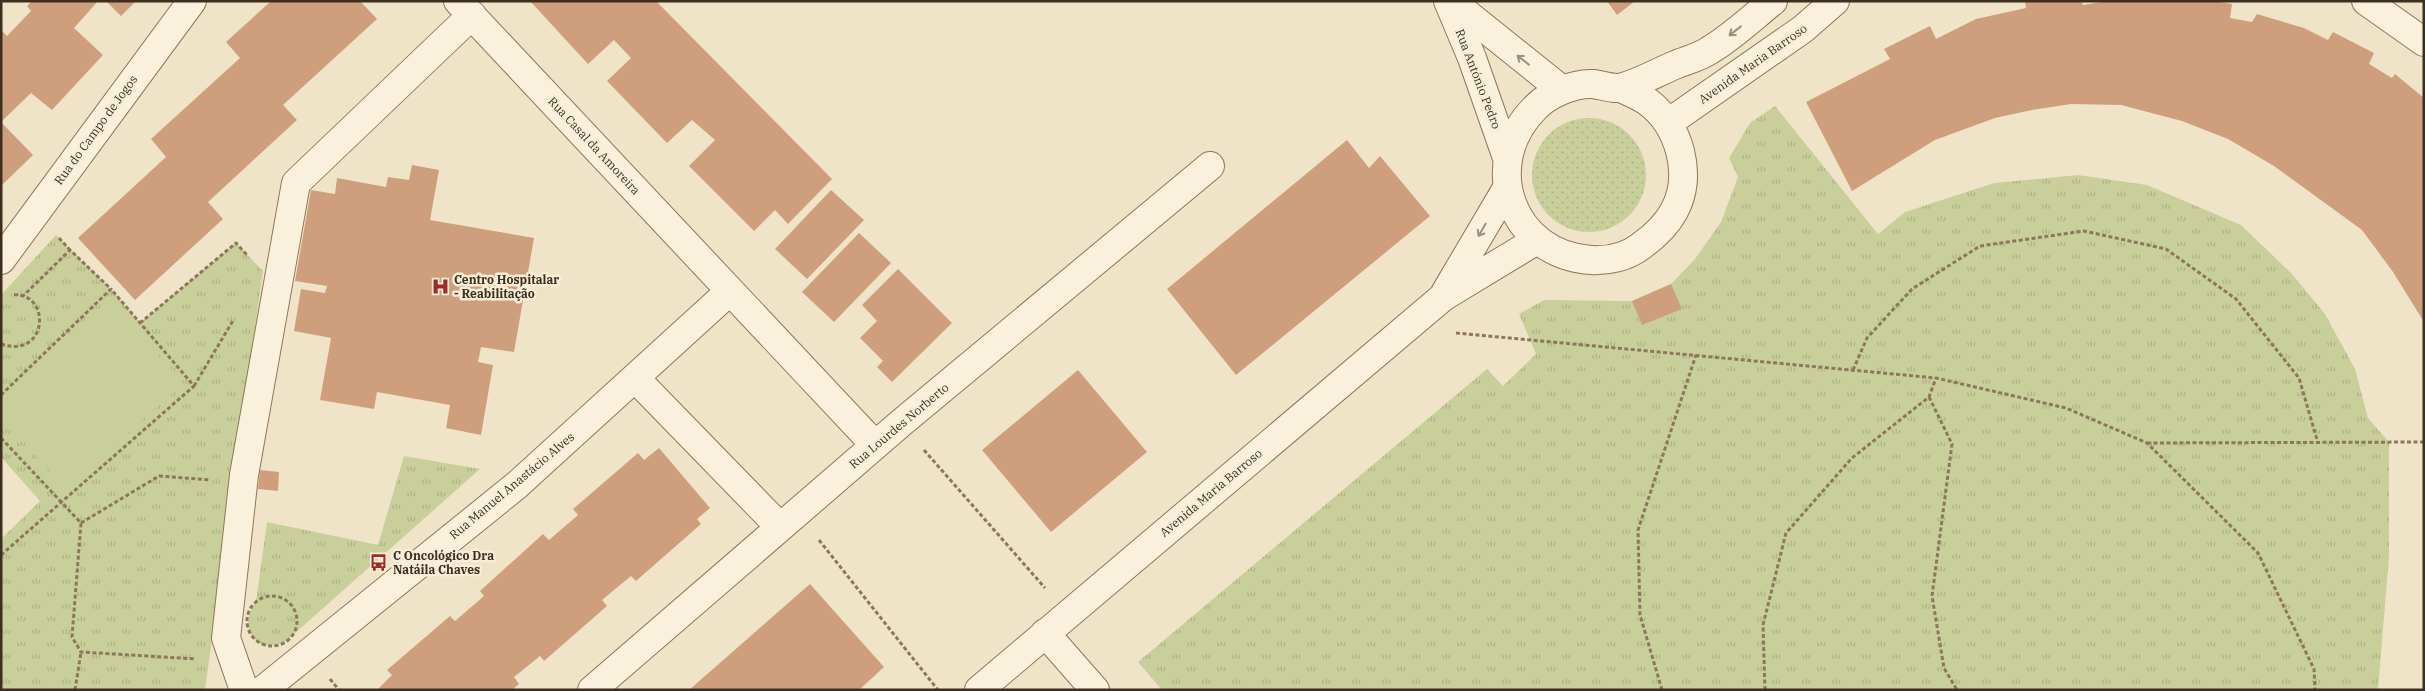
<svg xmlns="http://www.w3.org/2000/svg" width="2425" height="691" font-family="'IBM Plex Serif',serif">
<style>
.grass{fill:url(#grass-dots)}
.park{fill:url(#park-tufts)}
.pitch{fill:#c9cf9b}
.building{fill:#cf9f7d}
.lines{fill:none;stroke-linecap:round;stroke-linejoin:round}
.minor-casing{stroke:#8d765c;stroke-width:30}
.path{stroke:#8d765c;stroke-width:3;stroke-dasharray:4 2.5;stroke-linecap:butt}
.minor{stroke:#faf1dc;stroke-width:28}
.oneway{stroke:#9c907e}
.labels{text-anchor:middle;stroke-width:5;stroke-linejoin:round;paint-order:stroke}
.street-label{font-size:12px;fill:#3d2e20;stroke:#f7eed8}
.poi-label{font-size:12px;font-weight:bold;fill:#3d2e20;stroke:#f7eed8;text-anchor:start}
</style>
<defs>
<pattern id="grass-dots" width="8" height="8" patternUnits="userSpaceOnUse" patternTransform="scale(1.25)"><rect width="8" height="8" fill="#c9cf9b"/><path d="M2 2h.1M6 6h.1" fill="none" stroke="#aeb285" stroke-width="1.8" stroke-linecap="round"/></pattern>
<pattern id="park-tufts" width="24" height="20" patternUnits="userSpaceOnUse" patternTransform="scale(1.25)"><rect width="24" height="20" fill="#c9cf9b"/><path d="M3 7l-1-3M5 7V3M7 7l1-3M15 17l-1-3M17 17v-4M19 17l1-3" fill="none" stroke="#aeb285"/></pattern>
</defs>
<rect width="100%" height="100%" fill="#f0e4c8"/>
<path class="grass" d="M1532 175a57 57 0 1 1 114 0a57 57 0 1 1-114 0Z"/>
<path class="park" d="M1775 106 1878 234 1905 212 1994 183 2078 175 2147 185 2241 225 2292 274 2325 314 2355 369 2368 418 2389 442V556L2378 690H1162L1138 662 1487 369 1503 386 1536 354 1519 314 1544 300 1632 301 1671 284 1695 259 1721 222 1738 177 1729 158 1750 123Z
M56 235 111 289 140 323 236 243 263 271 205 690H1V539L40 501 1 457V295Z
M404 456 480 469 285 642C256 656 237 626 256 602L267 522 378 545Z"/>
<path class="pitch" d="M109 304 184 383 66 489 1 417V405Z"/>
<path class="building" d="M32 1H98L74 28 103 55 52 110 31 93 1 122V30L7 36 31 11 27 6Z
M106 1H136L121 16Z
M271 1H360L377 19 283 105 297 120 208 202 223 219 135 300 78 238 166 157 151 139 240 58 226 42Z
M530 1H656L832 179 788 224 775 210 754 231 689 166 715 140 692 120 667 143 607 81 631 58 614 40 588 64Z
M1607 1H1635L1617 15Z
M2025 1H2081L2083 5 2108 1H2214L2232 4 2230 18 2252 22 2257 14 2304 28 2328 40 2333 32 2374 53 2369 64 2392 78 2395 74 2424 98V322L2393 272 2362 230 2274 166 2228 139 2182 121 2121 105 2071 104 2032 110 1995 118 1935 140 1852 191 1806 102 1890 59 1884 49 1930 26 1936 39 1976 19 2026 8Z
M1 122 33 155 1 186Z
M1347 140 1369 168 1380 156 1430 216 1236 375 1167 289Z
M412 165 439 170 430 220 534 238 514 352 481 347 478 362 493 365 481 435 446 428 450 405 377 392 374 409 320 400 331 338 294 331 301 289 325 293 327 286 295 281 311 190 335 194 337 178 386 187 388 177 409 180Z
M831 190 864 220 807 279 775 249Z
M859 233 891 263 834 322 802 292Z
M898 269 952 323 892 382 877 367 883 361 860 338 877 321 862 305Z
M1671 284 1682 309 1642 325 1632 301Z
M1078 370 1147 452 1051 532 982 450Z
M659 448 710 508 697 519 701 524 636 581 631 576 602 600 607 606 544 661 540 656 514 677 519 684 512 690H377L392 675 387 670 450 616 455 621 484 596 480 591 543 534 549 540 578 515 573 509 638 453 644 460Z
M260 470 279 472 278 491 258 489Z
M810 584 884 667 859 690H689Z"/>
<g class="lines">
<defs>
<path id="minor" d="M458 1 875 445
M1448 1 1472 58 1507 158
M1451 1 1562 90
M2366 1 2424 42
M1621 88C1629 92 1640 96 1648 102 1679 125 1694 175 1674 211 1666 226 1655 236 1641 246 1627 257 1608 261 1591 260 1511 255 1479 164 1535 108 1548 94 1574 83 1593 84 1602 85 1614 90 1623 87 1641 82 1658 72 1675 65 1687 60 1700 57 1710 50 1732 37 1753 17 1773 1
M1668 123 1803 29 1835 1
M1 260 192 1
M1445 293 1507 188
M635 378 780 527
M1045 633 1095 690
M244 690 226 638 244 475 296 183 472 15
M263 690 517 485 730 291
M592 690 901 423 1210 166
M979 690 1443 297 1537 240"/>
</defs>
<use href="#minor" class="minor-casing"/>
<path class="path" d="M59 238 70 250
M140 323 236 243 247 255
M1456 333 1936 378 2066 408 2147 443 2258 553 2314 669 2315 690
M1 344C49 360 52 290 11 295
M1853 370 1867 338 1912 289 1980 246 2084 231 2166 249 2236 299 2299 378 2318 443
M194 386 234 319
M1 395 111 289 70 250 23 296
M1929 397 1952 444 1932 596 1944 668 1957 690
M1 438 81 523 72 637 81 652 196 659
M2147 443 2424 442
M924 450 1045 588
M81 523 159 476 210 480
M819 540 938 690
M1 555 194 386 111 289
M247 621a25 25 0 1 1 50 0a25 25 0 1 1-50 0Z
M330 679 339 690
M75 690 81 652
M1662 690 1640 615 1638 530 1696 355
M1765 690 1763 625 1786 533 1852 458 1929 397 1936 378"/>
<use href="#minor" class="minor"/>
</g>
<defs><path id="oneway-shaft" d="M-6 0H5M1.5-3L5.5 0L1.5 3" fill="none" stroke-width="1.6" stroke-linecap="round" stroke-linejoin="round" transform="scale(1.25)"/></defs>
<g class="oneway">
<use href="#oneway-shaft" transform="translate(1735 31) rotate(142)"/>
<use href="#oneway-shaft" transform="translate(1523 60) rotate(-142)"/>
<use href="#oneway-shaft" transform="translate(1482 230) rotate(120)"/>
</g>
<defs>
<symbol id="hospital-bare" viewBox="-9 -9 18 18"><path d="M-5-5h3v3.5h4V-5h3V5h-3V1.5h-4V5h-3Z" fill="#9e2a2b" stroke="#f7eed8" stroke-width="2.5" paint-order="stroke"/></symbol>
<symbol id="bus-bare" viewBox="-9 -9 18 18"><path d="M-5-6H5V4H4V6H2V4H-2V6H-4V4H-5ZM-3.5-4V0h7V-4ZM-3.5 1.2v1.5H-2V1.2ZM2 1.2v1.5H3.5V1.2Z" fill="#9e2a2b" stroke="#f7eed8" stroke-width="2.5" paint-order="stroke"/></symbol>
</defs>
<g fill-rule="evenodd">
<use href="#hospital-bare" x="428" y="274" width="25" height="25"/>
<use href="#bus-bare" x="366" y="550" width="25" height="25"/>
</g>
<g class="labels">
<g class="street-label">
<text transform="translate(1753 64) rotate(-35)" y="4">Avenida Maria Barroso</text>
<text transform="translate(1478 79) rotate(69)" y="4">Rua António Pedro</text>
<text transform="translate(96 130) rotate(-54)" y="4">Rua do Campo de Jogos</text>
<text transform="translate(594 146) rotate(47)" y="4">Rua Casal da Amoreira</text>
<text transform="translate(899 426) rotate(-40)" y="4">Rua Lourdes Norberto</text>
<text transform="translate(512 486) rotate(-40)" y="4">Rua Manuel Anastácio Alves</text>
<text transform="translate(1211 493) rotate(-40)" y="4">Avenida Maria Barroso</text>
</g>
<g class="poi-label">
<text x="454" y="284">Centro Hospitalar<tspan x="454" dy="14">- Reabilitação</tspan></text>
<text x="393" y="560">C Oncológico Dra<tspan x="393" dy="14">Natáila Chaves</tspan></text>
</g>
</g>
<rect width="2425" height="691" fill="none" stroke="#3d2e20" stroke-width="5"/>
</svg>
